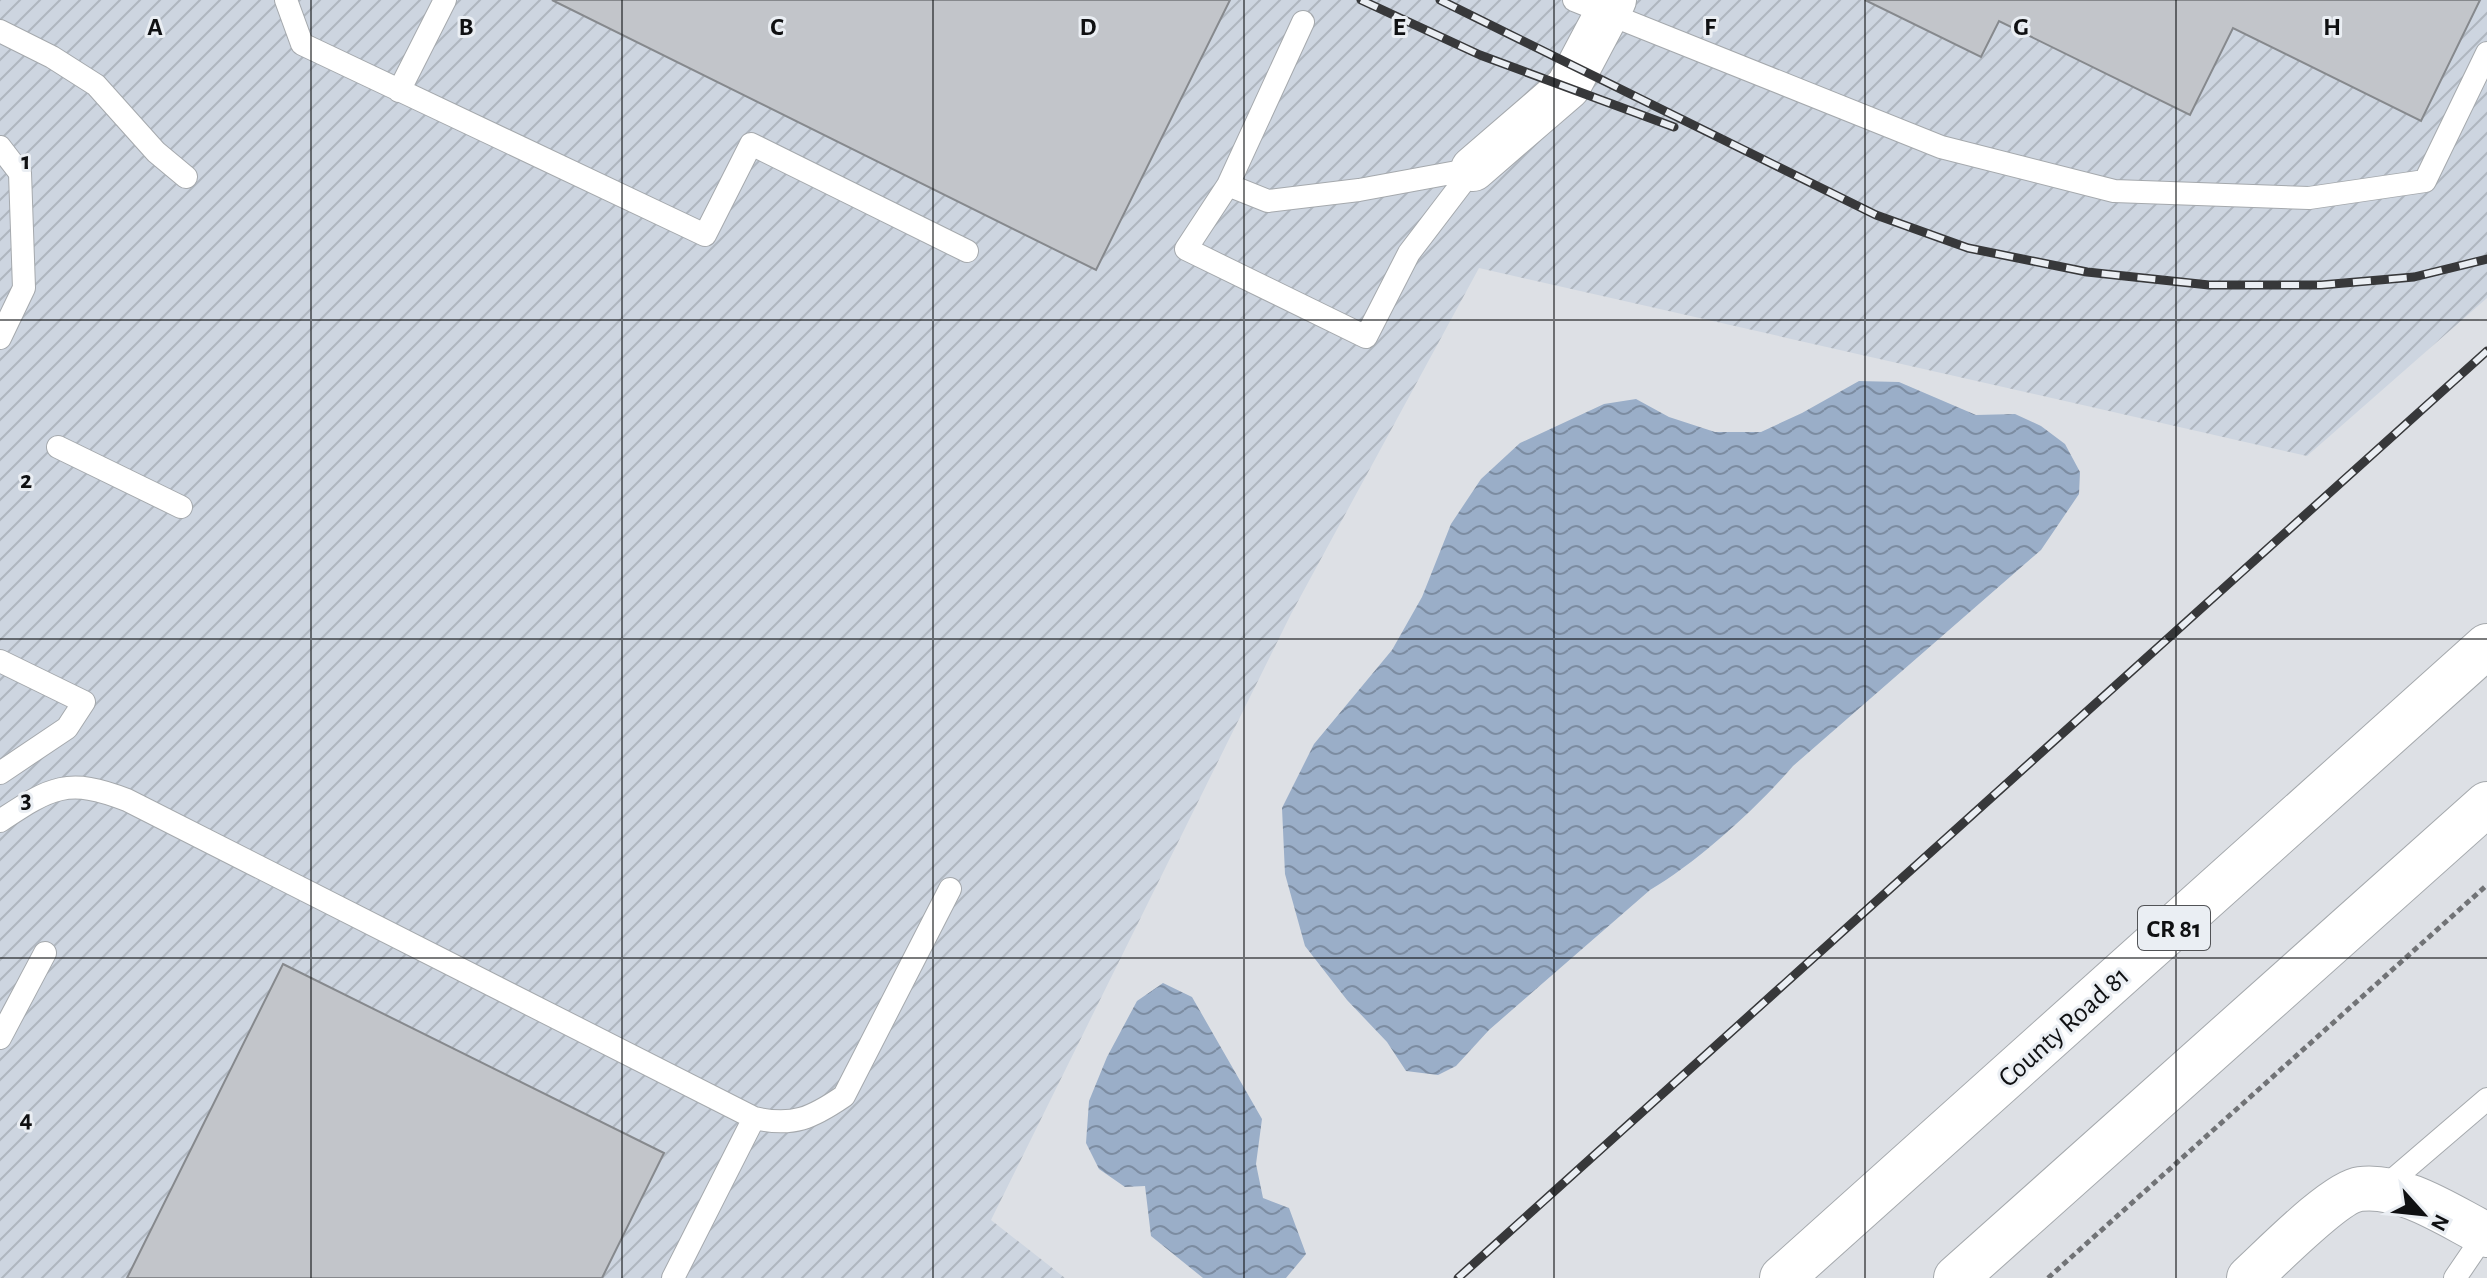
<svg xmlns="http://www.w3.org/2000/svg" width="2487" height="1278" font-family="'Alegreya Sans',sans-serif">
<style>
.industrial{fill:url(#industrial-furrows)}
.water{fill:url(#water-waves)}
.building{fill:#c2c5ca;stroke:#86898d;stroke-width:2}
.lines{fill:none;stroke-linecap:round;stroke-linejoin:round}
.service-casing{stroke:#a5a9ad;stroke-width:24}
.minor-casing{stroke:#a5a9ad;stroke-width:46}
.trunk-casing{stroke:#a5a9ad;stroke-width:46}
.path{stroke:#717376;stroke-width:5;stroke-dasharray:6 4;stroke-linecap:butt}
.service{stroke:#fff;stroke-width:22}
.minor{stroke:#fff;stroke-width:44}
.trunk{stroke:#fff;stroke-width:44}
.rail-casing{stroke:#37383a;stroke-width:9}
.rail{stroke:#eaeef3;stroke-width:6;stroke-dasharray:18;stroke-linecap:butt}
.grid{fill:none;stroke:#0f1012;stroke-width:2;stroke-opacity:0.55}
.labels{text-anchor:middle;stroke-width:6;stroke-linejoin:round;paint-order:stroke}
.shield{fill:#eaeef3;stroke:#515356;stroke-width:2}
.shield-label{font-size:26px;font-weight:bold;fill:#0f1012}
.street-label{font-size:28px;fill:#0f1012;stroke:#eaeef3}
.grid-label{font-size:26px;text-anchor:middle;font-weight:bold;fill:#0f1012;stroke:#eaeef3;stroke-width:6;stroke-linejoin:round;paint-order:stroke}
</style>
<defs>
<pattern id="industrial-furrows" width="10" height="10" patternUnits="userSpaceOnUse" patternTransform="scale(2)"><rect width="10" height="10" fill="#cdd5e0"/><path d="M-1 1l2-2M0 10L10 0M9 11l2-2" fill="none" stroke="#afb6bf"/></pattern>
<pattern id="water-waves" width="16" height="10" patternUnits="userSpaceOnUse" patternTransform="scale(2)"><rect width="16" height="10" fill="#9aaec8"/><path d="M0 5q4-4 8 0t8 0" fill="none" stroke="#7c8ca1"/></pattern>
</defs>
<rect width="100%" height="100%" fill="#dde0e5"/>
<path class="industrial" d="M0 0H2487V298L2307 456 1479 268 1291 614 991 1220 1065 1278H0Z"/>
<path class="water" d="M1859 381 1899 382 1976 415 2015 414 2041 426 2065 444 2080 472 2079 494 2041 550 1793 766C1757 808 1698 862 1650 890L1489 1030 1456 1066 1438 1075 1406 1071 1387 1042 1347 1000 1305 946 1285 874 1282 808 1314 744 1392 650 1422 597 1451 524 1481 479 1520 443 1604 404 1636 399 1669 417 1715 432H1761L1802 413Z
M1163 983 1192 997 1262 1119 1256 1164 1263 1198 1289 1208 1306 1254 1286 1278H1203L1151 1236 1145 1186 1125 1187 1099 1169 1086 1143 1089 1101 1107 1057 1137 1001Z"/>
<path class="building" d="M552 0H1230L1096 270Z
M1865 0H2480L2421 121 2233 28 2190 115 1999 21 1981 57Z
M283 964 664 1153 602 1278H127Z"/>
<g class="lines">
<defs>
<path id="service" d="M286 0 302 44 705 235 751 144 967 251
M1574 0 1941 147 2114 191 2309 198 2425 181 2487 53
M1303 22 1228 185 1268 201 1359 190 1473 169
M0 31 52 57 96 85 156 152 186 177
M399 91 445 0
M0 147 20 173 24 288 0 338
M1228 185 1186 249 1366 337 1409 253 1473 169
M58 447 181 507
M0 661 84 702 67 728 0 773
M0 821C51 787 68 777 127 800L754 1118C793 1127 812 1118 844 1096L950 889
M0 1038 45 953
M2382 1189 2487 1099
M673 1278 754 1118
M2455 1278 2485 1234"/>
<path id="minor" d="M1473 169 1568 87 1614 0
M2249 1278C2270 1259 2335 1192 2360 1189 2404 1184 2449 1216 2487 1235"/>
<path id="trunk" d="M1782 1278 2487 646
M1956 1278 2487 804"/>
</defs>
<use href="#service" class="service-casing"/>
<use href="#minor" class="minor-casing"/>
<use href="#trunk" class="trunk-casing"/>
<path class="path" d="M2048 1278 2487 885"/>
<use href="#service" class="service"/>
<use href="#minor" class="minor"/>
<use href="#trunk" class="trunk"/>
<defs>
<path id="rail" d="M1361 0 1480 55 1674 127
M1440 0 1876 215 1968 248 2087 272 2209 285H2321L2414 277 2487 259
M1458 1278 2487 351"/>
</defs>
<use href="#rail" class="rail-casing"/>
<use href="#rail" class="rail"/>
</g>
<path class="grid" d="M311 0V1278M622 0V1278M933 0V1278M1244 0V1278M1554 0V1278M1865 0V1278M2176 0V1278M0 320H2487M0 639H2487M0 958H2487"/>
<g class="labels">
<rect class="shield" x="2138" y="906" width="72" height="44" rx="6"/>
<g class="shield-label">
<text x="2174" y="937">CR 81</text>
</g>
<g class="street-label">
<text transform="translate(2063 1026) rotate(-42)" y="10">County Road 81</text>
</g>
</g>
<g class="grid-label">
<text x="155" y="35">A</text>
<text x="466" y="35">B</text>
<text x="777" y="35">C</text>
<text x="1088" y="35">D</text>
<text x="1399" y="35">E</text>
<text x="1710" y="35">F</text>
<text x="2021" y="35">G</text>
<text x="2332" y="35">H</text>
<text x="26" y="169">1</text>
<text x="26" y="488">2</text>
<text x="26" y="808">3</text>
<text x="26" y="1127">4</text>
</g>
<g transform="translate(2423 1214) rotate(117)" stroke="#eaeef3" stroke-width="6" paint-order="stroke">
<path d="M0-6L14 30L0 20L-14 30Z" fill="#0f1012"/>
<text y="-12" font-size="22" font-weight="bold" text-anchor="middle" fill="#0f1012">N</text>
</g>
</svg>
